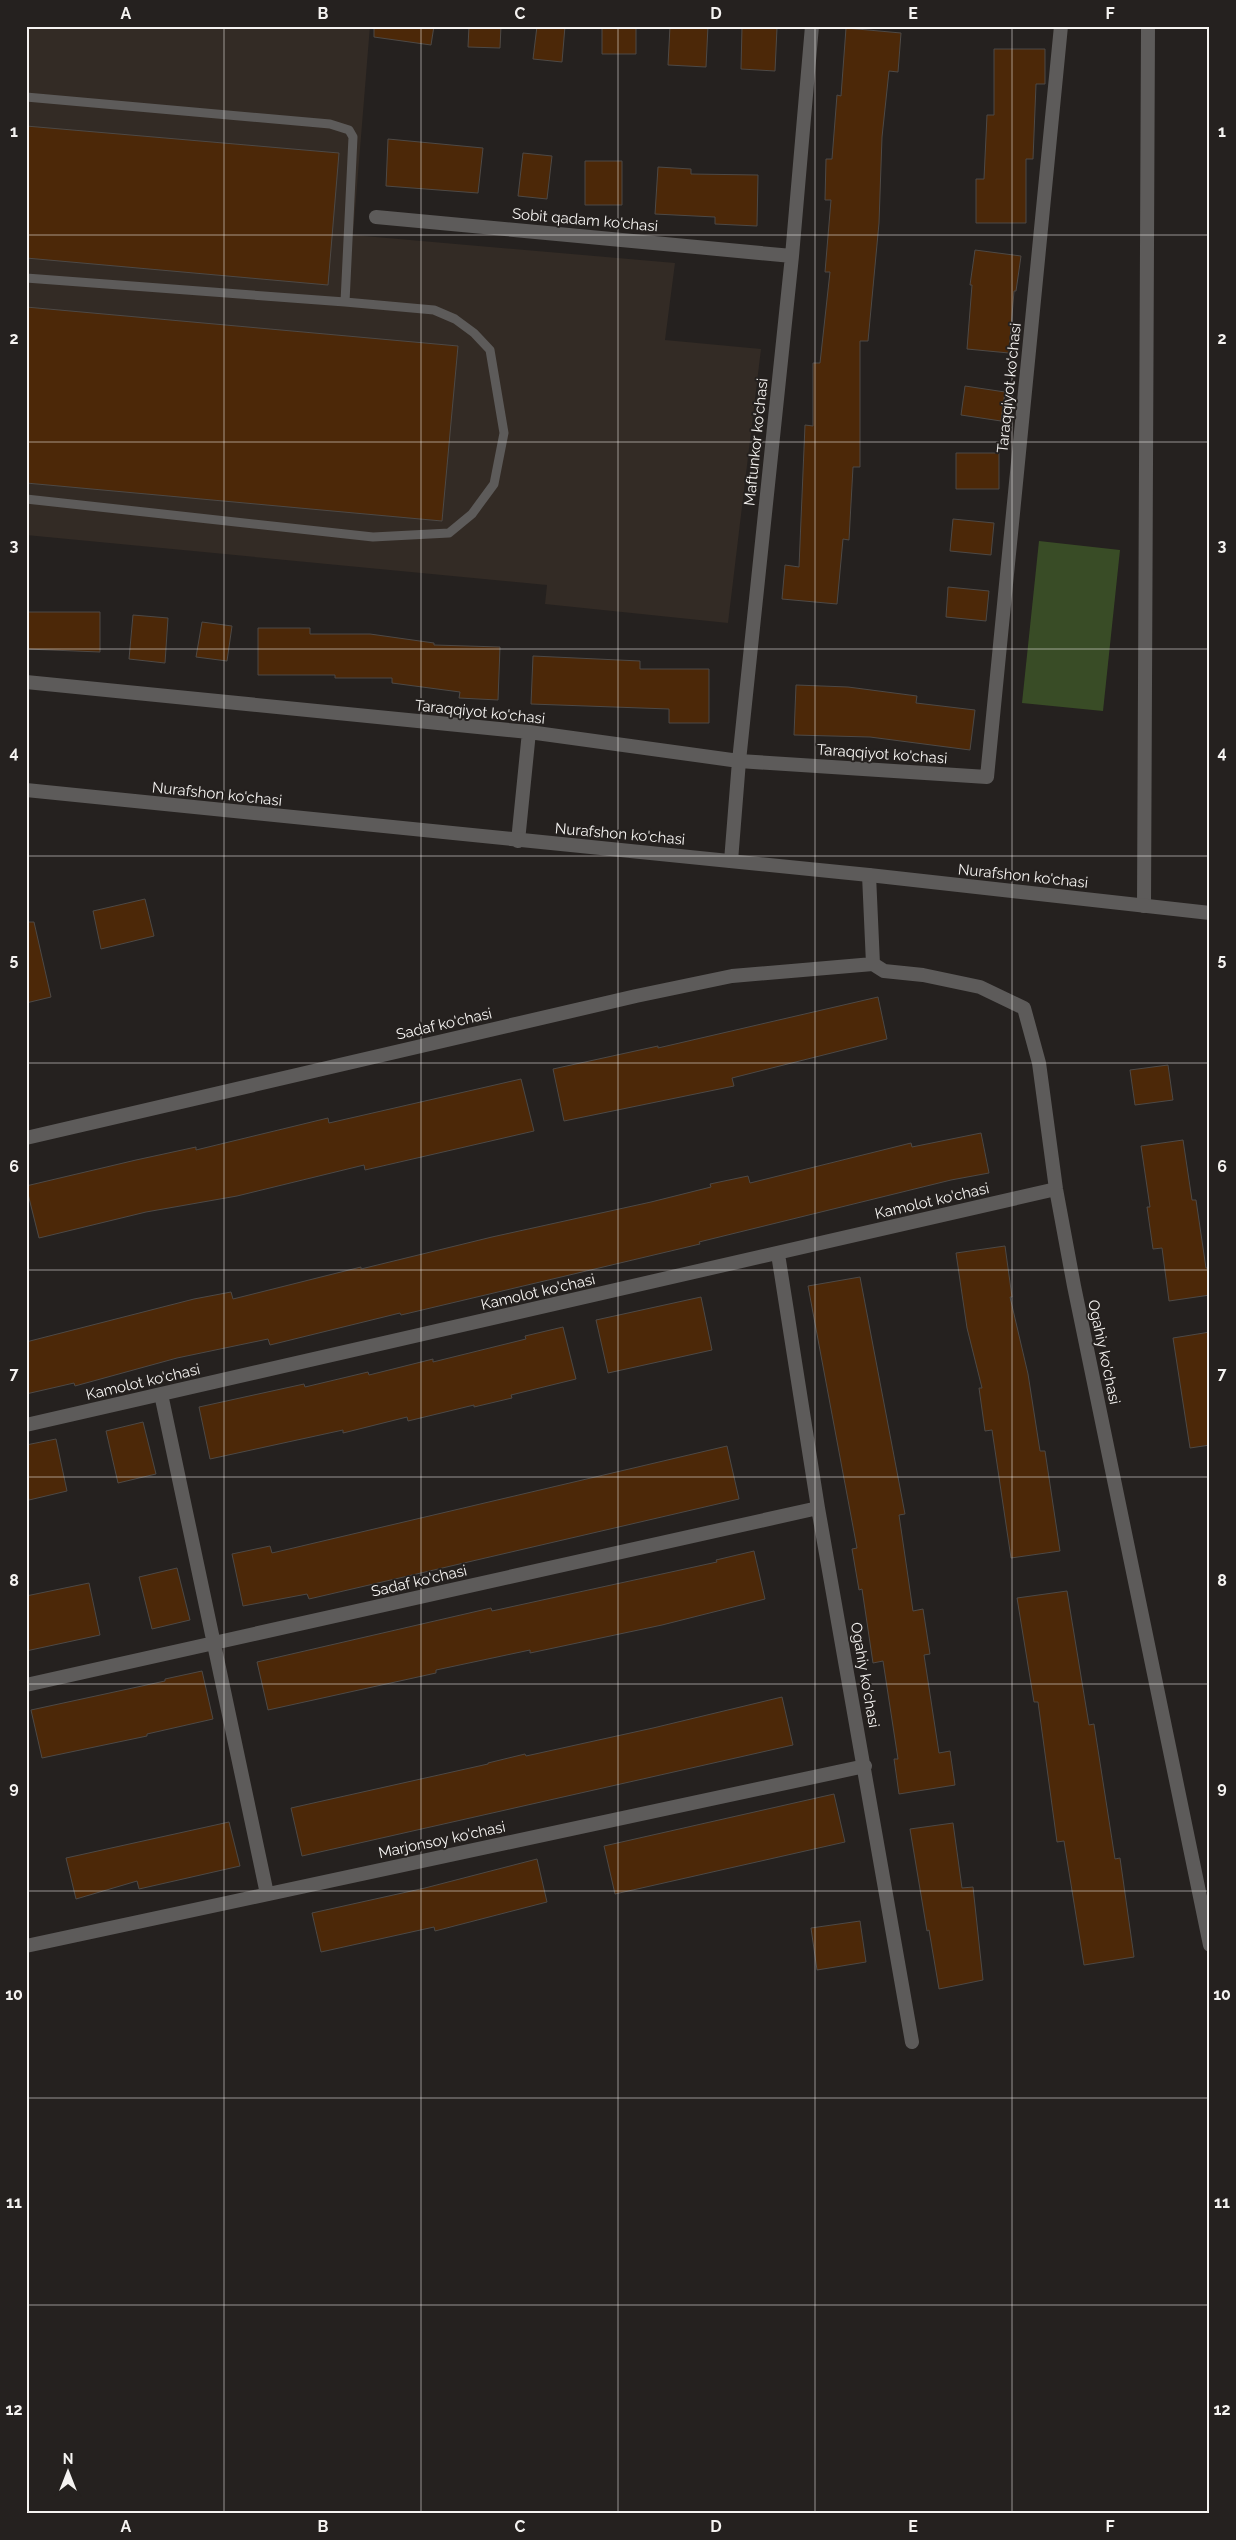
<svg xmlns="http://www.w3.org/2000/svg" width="1236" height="2540" font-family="Raleway,sans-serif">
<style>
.built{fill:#332b25}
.green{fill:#394c26}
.building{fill:#4c2808;stroke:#4d4946}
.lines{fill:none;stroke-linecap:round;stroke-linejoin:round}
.service{stroke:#5d5b5a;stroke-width:9}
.minor{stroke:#5d5b5a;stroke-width:14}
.tertiary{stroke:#5d5b5a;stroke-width:14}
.grid{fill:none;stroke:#f5f3f1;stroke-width:1;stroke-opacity:0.55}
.labels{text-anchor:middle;stroke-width:4;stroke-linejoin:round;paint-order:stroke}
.street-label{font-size:15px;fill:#f5f3f1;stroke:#25211f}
.neatline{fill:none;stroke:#f5f3f1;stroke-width:2}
.grid-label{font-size:16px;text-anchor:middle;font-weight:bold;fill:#f5f3f1}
</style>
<rect width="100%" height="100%" fill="#25211f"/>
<path class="built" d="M26 26H370L353 235 675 263 665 340 761 349 728 623 545 604 547 585 26 535Z"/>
<path class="green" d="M1039 541 1120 550 1103 711 1022 703Z"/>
<path class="building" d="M374 26H434L431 45 374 37Z
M469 26H501L500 48 468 47Z
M537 26H565L562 62 533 59Z
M602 26H636V54H602Z
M670 26H708L706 67 668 65Z
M742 27 777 28 775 71 741 69Z
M846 28 901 33 898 72 889 71 882 137 879 223 868 341H860V467H853L849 540 843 539 837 604 782 599 785 565 799 567 805 425 813 426V363H820L830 272H825L831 200H825L826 159H832L837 95 841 96Z
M994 49H1045V84H1036L1033 159H1026V223H976V179H984L987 115H994Z
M26 126 339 153 328 285 26 258Z
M388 139 483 148 478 193 386 186Z
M523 153 552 156 547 199 518 196Z
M585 161H622V205H585Z
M658 167 691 169V174L758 175 757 226 715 224V217L655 214Z
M975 250 1021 256 1016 291H1014L1009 353 967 349 972 285H970Z
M26 307 458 346 442 521 26 483Z
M965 386 1005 392 1001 421 961 415Z
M956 453H999V489H956Z
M953 519 994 523 991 555 950 551Z
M948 587 989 591 986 621 946 617Z
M26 612H100V652L26 649Z
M133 615 168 618 165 663 129 659Z
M202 622 232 626 227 661 196 657Z
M258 628H310V634H370L434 643V645L500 647 498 700 459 698 460 692 392 683V678H335V675H258Z
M533 656 640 661V669H709V723H669V709L531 704Z
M796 685 848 687 917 696 916 703 975 710 970 750 870 737 794 735Z
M145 899 154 936 101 949 93 911Z
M26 922H34L51 997 26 1003Z
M878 997 887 1039 732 1078 734 1086 564 1121 553 1069 658 1046V1048Z
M1168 1065 1173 1100 1135 1105 1130 1070Z
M521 1079 534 1131 365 1170 364 1165 237 1196 146 1212 39 1238 26 1186 136 1160 196 1147V1150L328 1118 329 1123Z
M981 1133 989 1173 951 1180 699 1242 700 1244 401 1315 400 1313 270 1345 268 1339 177 1358 75 1386 74 1383 26 1394V1342L194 1299 231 1292 233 1299 361 1267V1269L492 1237 651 1202 711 1187 710 1184 748 1176 750 1183 911 1143 912 1147Z
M1183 1140 1192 1200H1196L1206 1268H1210V1295L1169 1301 1162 1248 1153 1249 1147 1207H1150L1141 1146Z
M1005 1246 1012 1297H1010L1028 1374 1040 1451H1045L1060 1551 1011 1558 992 1430 985 1431 979 1388H982L967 1328 956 1253Z
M860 1277 905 1514 899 1515 913 1611 923 1609 930 1654 924 1655 939 1753 950 1751 955 1785 899 1794 894 1759H898L883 1661 873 1663 862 1589 859 1590 852 1549 857 1548 808 1286Z
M701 1297 712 1350 608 1373 596 1320Z
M563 1327 576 1379 511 1395 512 1398 474 1407V1405L408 1421 407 1417 343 1433V1430L210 1459 199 1407 304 1384 305 1387 368 1372 369 1375 433 1359V1362L526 1339 525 1336Z
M1210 1332V1445L1190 1448 1173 1338Z
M143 1422 156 1474 118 1483 106 1431Z
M56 1439 67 1491 29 1500 26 1485V1445Z
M727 1446 739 1499 309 1599 307 1594 243 1606 232 1554 270 1546 272 1553Z
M754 1551 765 1599 662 1625 530 1653V1650L436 1670V1673L268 1710 257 1662 491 1608 492 1611 717 1562 716 1560Z
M177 1568 190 1620 152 1629 139 1577Z
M89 1583 100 1635 26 1651V1596Z
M1067 1591 1089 1725 1094 1724 1115 1859 1120 1858 1134 1957 1084 1965 1064 1841 1057 1842 1038 1702H1034L1017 1598Z
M202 1671 213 1719 147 1734V1736L42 1758 31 1710 165 1681V1679Z
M782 1697 793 1745 302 1856 291 1808 488 1764V1763L525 1754 526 1756 653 1728Z
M834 1794 845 1842 615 1894 604 1846Z
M229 1822 240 1866 139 1889 137 1881 76 1899 66 1858Z
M953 1823 962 1888 973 1887 983 1980 939 1989 929 1930 927 1931 910 1829Z
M537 1859 547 1902 435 1931 434 1927 321 1952 312 1913 425 1888Z
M860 1921 866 1962 817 1970 811 1928Z"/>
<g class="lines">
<path class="service" d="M26 97 330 124 349 130 353 137 345 302 434 310 455 319 474 333 490 350 504 433 494 484 472 514 449 533 373 537 26 499
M26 278 345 302"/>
<path class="minor" d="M376 217 792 256
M26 682 529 732 739 761 987 777 1061 26
M518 841 529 732
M731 861 739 761 792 256 812 26
M869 875 873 964 884 971 923 975 980 987 1024 1008 1039 1063 1056 1189 1074 1286 1210 1945
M1144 906 1148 26
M26 1138 636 996 732 976 873 964
M778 1254 818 1508 912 2042
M161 1394 267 1894
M26 1425 1056 1189
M26 1685 818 1508
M26 1946 865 1766"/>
<path class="tertiary" d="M26 790 869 875 1210 913"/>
</g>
<path class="grid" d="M224 26V2514M421 26V2514M618 26V2514M815 26V2514M1012 26V2514M26 235H1210M26 442H1210M26 649H1210M26 856H1210M26 1063H1210M26 1270H1210M26 1477H1210M26 1684H1210M26 1891H1210M26 2098H1210M26 2305H1210"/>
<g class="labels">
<g class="street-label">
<text transform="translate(585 220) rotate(5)" y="5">Sobit qadam ko'chasi</text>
<text transform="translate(1009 388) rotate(-84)" y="5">Taraqqiyot ko'chasi</text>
<text transform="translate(756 442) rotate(-84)" y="5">Maftunkor ko'chasi</text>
<text transform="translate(480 712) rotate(6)" y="5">Taraqqiyot ko'chasi</text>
<text transform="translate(882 754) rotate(4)" y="5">Taraqqiyot ko'chasi</text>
<text transform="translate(217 794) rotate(6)" y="5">Nurafshon ko'chasi</text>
<text transform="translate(620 834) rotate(5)" y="5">Nurafshon ko'chasi</text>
<text transform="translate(1023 876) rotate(6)" y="5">Nurafshon ko'chasi</text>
<text transform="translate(444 1024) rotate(-13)" y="5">Sadaf ko'chasi</text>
<text transform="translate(932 1201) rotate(-13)" y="5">Kamolot ko'chasi</text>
<text transform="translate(538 1292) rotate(-13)" y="5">Kamolot ko'chasi</text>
<text transform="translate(1104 1352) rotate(78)" y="5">Ogahiy ko'chasi</text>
<text transform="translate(143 1382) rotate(-13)" y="5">Kamolot ko'chasi</text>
<text transform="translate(419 1581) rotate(-13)" y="5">Sadaf ko'chasi</text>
<text transform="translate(865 1675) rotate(80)" y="5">Ogahiy ko'chasi</text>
<text transform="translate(442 1840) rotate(-12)" y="5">Marjonsoy ko'chasi</text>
</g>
</g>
<rect width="1236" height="2540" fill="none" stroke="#25211f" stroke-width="55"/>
<g transform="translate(68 2472)" stroke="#25211f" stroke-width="4" paint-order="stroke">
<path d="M0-4L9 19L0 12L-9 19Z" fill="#f5f3f1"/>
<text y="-8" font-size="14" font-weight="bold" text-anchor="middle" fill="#f5f3f1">N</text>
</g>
<rect x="28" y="28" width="1180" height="2484" class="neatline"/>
<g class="grid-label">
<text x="126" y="19">A</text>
<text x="323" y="19">B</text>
<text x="520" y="19">C</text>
<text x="716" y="19">D</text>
<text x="913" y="19">E</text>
<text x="1110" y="19">F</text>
<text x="14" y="137">1</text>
<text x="1222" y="137">1</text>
<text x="14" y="344">2</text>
<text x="1222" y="344">2</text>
<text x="14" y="551">3</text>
<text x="1222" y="551">3</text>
<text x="14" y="758">4</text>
<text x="1222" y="758">4</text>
<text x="14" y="965">5</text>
<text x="1222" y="965">5</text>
<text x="14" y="1172">6</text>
<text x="1222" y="1172">6</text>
<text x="14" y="1379">7</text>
<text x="1222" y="1379">7</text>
<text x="14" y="1586">8</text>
<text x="1222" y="1586">8</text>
<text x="14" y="1793">9</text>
<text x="1222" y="1793">9</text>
<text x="14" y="2000">10</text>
<text x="1222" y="2000">10</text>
<text x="14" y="2208">11</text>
<text x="1222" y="2208">11</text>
<text x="14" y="2415">12</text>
<text x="1222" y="2415">12</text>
<text x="126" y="2532">A</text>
<text x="323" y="2532">B</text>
<text x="520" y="2532">C</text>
<text x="716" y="2532">D</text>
<text x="913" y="2532">E</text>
<text x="1110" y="2532">F</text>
</g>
</svg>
